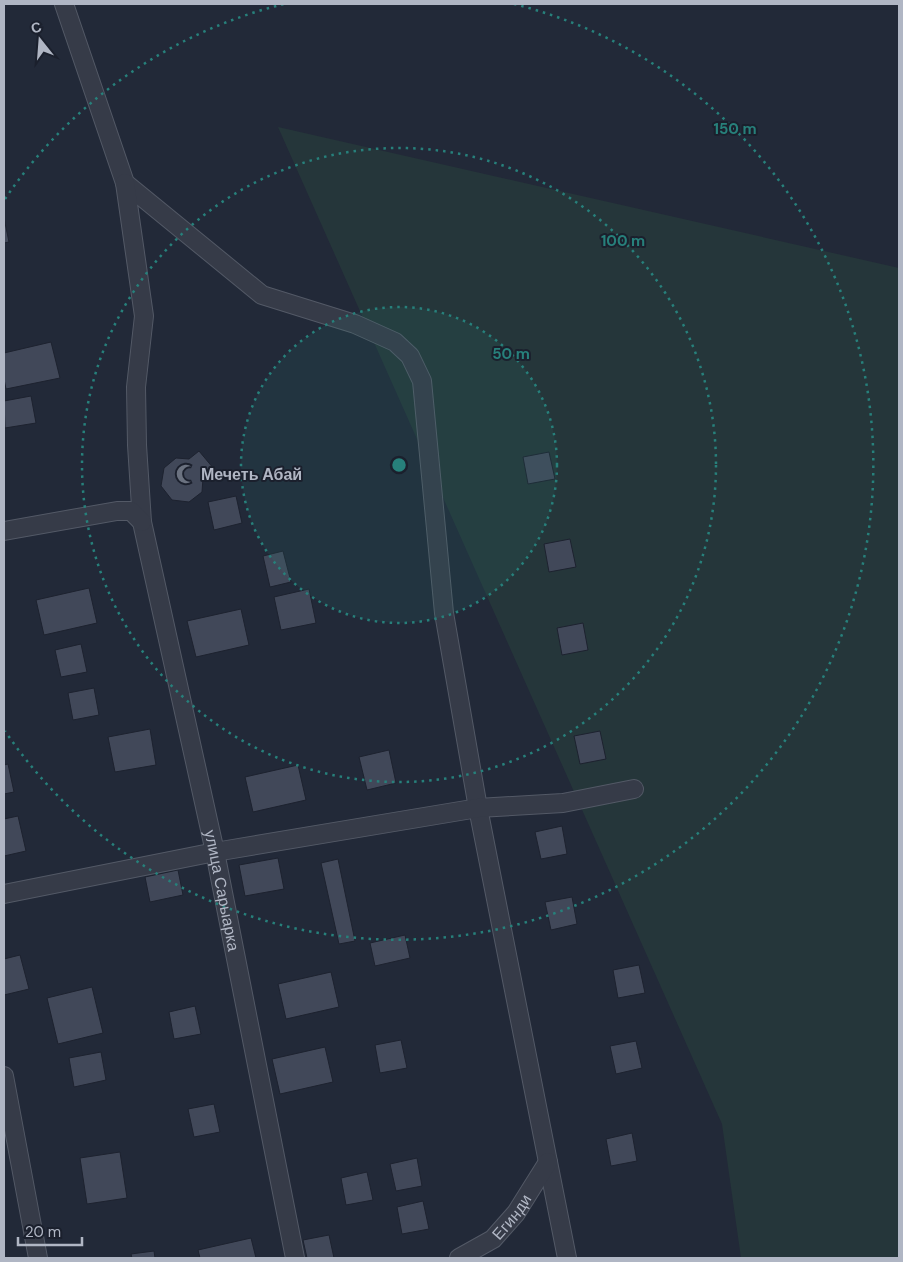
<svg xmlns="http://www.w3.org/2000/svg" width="903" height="1262" font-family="'DM Sans',sans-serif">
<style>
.green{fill:#25363a}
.building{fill:#414859;stroke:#1d222f}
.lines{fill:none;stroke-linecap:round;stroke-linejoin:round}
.street-casing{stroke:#535966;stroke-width:20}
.street{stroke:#363b48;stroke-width:18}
.ring{fill:none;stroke:#27807b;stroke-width:2.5;stroke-dasharray:2.5 5}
.labels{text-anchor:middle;stroke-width:4;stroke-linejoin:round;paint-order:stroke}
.poi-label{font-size:16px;font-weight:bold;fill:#b0b6c4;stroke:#1b202d;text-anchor:start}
.street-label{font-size:16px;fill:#b0b6c4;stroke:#1b202d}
.centre{fill:#27807b;stroke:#1b202d;stroke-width:2.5}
.ring-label{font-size:15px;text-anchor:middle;font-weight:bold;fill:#27807b;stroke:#1b202d;stroke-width:4;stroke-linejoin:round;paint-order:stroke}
</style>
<rect width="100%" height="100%" fill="#222938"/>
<path class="green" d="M278 127 899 268V1258H741L722 1124Z"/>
<path class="building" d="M4 218 9 242 4 243Z
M51 342 60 378 6 389 4 379V353Z
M31 396 36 423 5 428 4 401Z
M199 451 214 469 203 478 202 492 189 502 172 500 161 486 164 468 176 458 189 459Z
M549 452 555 479 528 484 523 457Z
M236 496 242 523 214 530 208 502Z
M570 539 576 567 549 572 544 544Z
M283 551 291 582 270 587 263 556Z
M89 588 97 623 44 635 36 600Z
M309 589 316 623 281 630 274 597Z
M241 609 249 645 196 657 187 621Z
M583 623 588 650 562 655 557 628Z
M81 644 87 672 61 677 55 650Z
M94 688 99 715 73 720 68 693Z
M150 729 156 765 115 772 108 737Z
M600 731 606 759 580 764 574 736Z
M389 750 396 783 367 790 359 757Z
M8 764 14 792 4 794V765Z
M298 765 306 800 253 812 245 777Z
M18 816 26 851 4 856V819Z
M562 826 567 854 541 859 535 832Z
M278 858 284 889 245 896 239 865Z
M338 859 355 941 339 944 321 863Z
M178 870 183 895 150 902 145 877Z
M572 897 577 924 551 930 545 902Z
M405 935 410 958 375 966 370 943Z
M20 955 29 989 4 995V959Z
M639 965 645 993 618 998 613 970Z
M331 972 339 1007 286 1019 278 984Z
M92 987 103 1033 58 1044 47 998Z
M195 1006 201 1034 174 1039 169 1012Z
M401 1040 407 1068 380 1073 375 1045Z
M636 1041 642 1068 616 1074 610 1046Z
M325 1047 333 1082 280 1094 272 1059Z
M101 1052 106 1080 74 1087 69 1058Z
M214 1104 220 1132 194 1137 188 1109Z
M632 1133 637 1161 611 1166 606 1139Z
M120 1152 127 1198 87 1204 80 1158Z
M417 1158 422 1186 396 1191 390 1164Z
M367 1172 373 1200 346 1205 341 1178Z
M423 1201 429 1229 402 1234 397 1207Z
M329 1235 334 1258H307L303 1240Z
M251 1238 256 1258H200L198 1250Z
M154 1251 155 1258H132L131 1254Z"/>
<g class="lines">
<defs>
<g id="street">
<path d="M64 4 125 183 262 295 355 324 395 342 410 356 422 381 444 613 478 808 567 1258"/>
<path id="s1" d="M125 183 144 316 136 387 137 445 142 522 215 852 295 1258"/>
<path d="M4 531 117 511H131L142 522"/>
<path d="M4 894 215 852 478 808 563 803 634 789"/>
<path d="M4 1076 38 1258"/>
<path id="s2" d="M459 1258 493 1239 516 1213 548 1162"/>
</g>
</defs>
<use href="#street" class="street-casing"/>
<use href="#street" class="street"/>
</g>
<circle cx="399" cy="465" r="158" fill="#27807b" fill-opacity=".12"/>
<g class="ring">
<circle cx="399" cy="465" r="158"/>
<circle cx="399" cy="465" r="317"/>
<path d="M5 199A475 475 0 0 1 284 4M514 4A475 475 0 1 1 5 731"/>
</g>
<defs>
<symbol id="mosque-bare" viewBox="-9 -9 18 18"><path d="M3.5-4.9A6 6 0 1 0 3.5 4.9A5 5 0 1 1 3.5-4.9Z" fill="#6b7280" stroke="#1b202d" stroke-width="2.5" paint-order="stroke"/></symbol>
</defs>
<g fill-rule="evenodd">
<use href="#mosque-bare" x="172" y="460" width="28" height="28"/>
</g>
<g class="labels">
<g class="poi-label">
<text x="201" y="480">Мечеть Абай</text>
</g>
<g class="street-label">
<text dy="6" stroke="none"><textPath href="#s1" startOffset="718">улица Сарыарка</textPath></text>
<text dy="6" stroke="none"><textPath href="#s2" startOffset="68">Егинди</textPath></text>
</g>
</g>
<circle cx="399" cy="465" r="8" class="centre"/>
<g class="ring-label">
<text x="735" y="134">150 m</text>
<text x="623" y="246">100 m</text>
<text x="511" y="359">50 m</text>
</g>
<rect width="903" height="1262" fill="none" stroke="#b0b6c4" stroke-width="10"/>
<g transform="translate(40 40) rotate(343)" stroke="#1b202d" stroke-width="4" paint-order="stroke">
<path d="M0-4L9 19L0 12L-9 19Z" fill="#b0b6c4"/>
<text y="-8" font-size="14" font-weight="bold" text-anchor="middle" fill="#b0b6c4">С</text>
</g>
<path d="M18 1237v8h64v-8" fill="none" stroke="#b0b6c4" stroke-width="2.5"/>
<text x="25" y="1237" font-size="15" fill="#b0b6c4" stroke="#1b202d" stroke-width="4" paint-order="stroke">20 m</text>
</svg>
